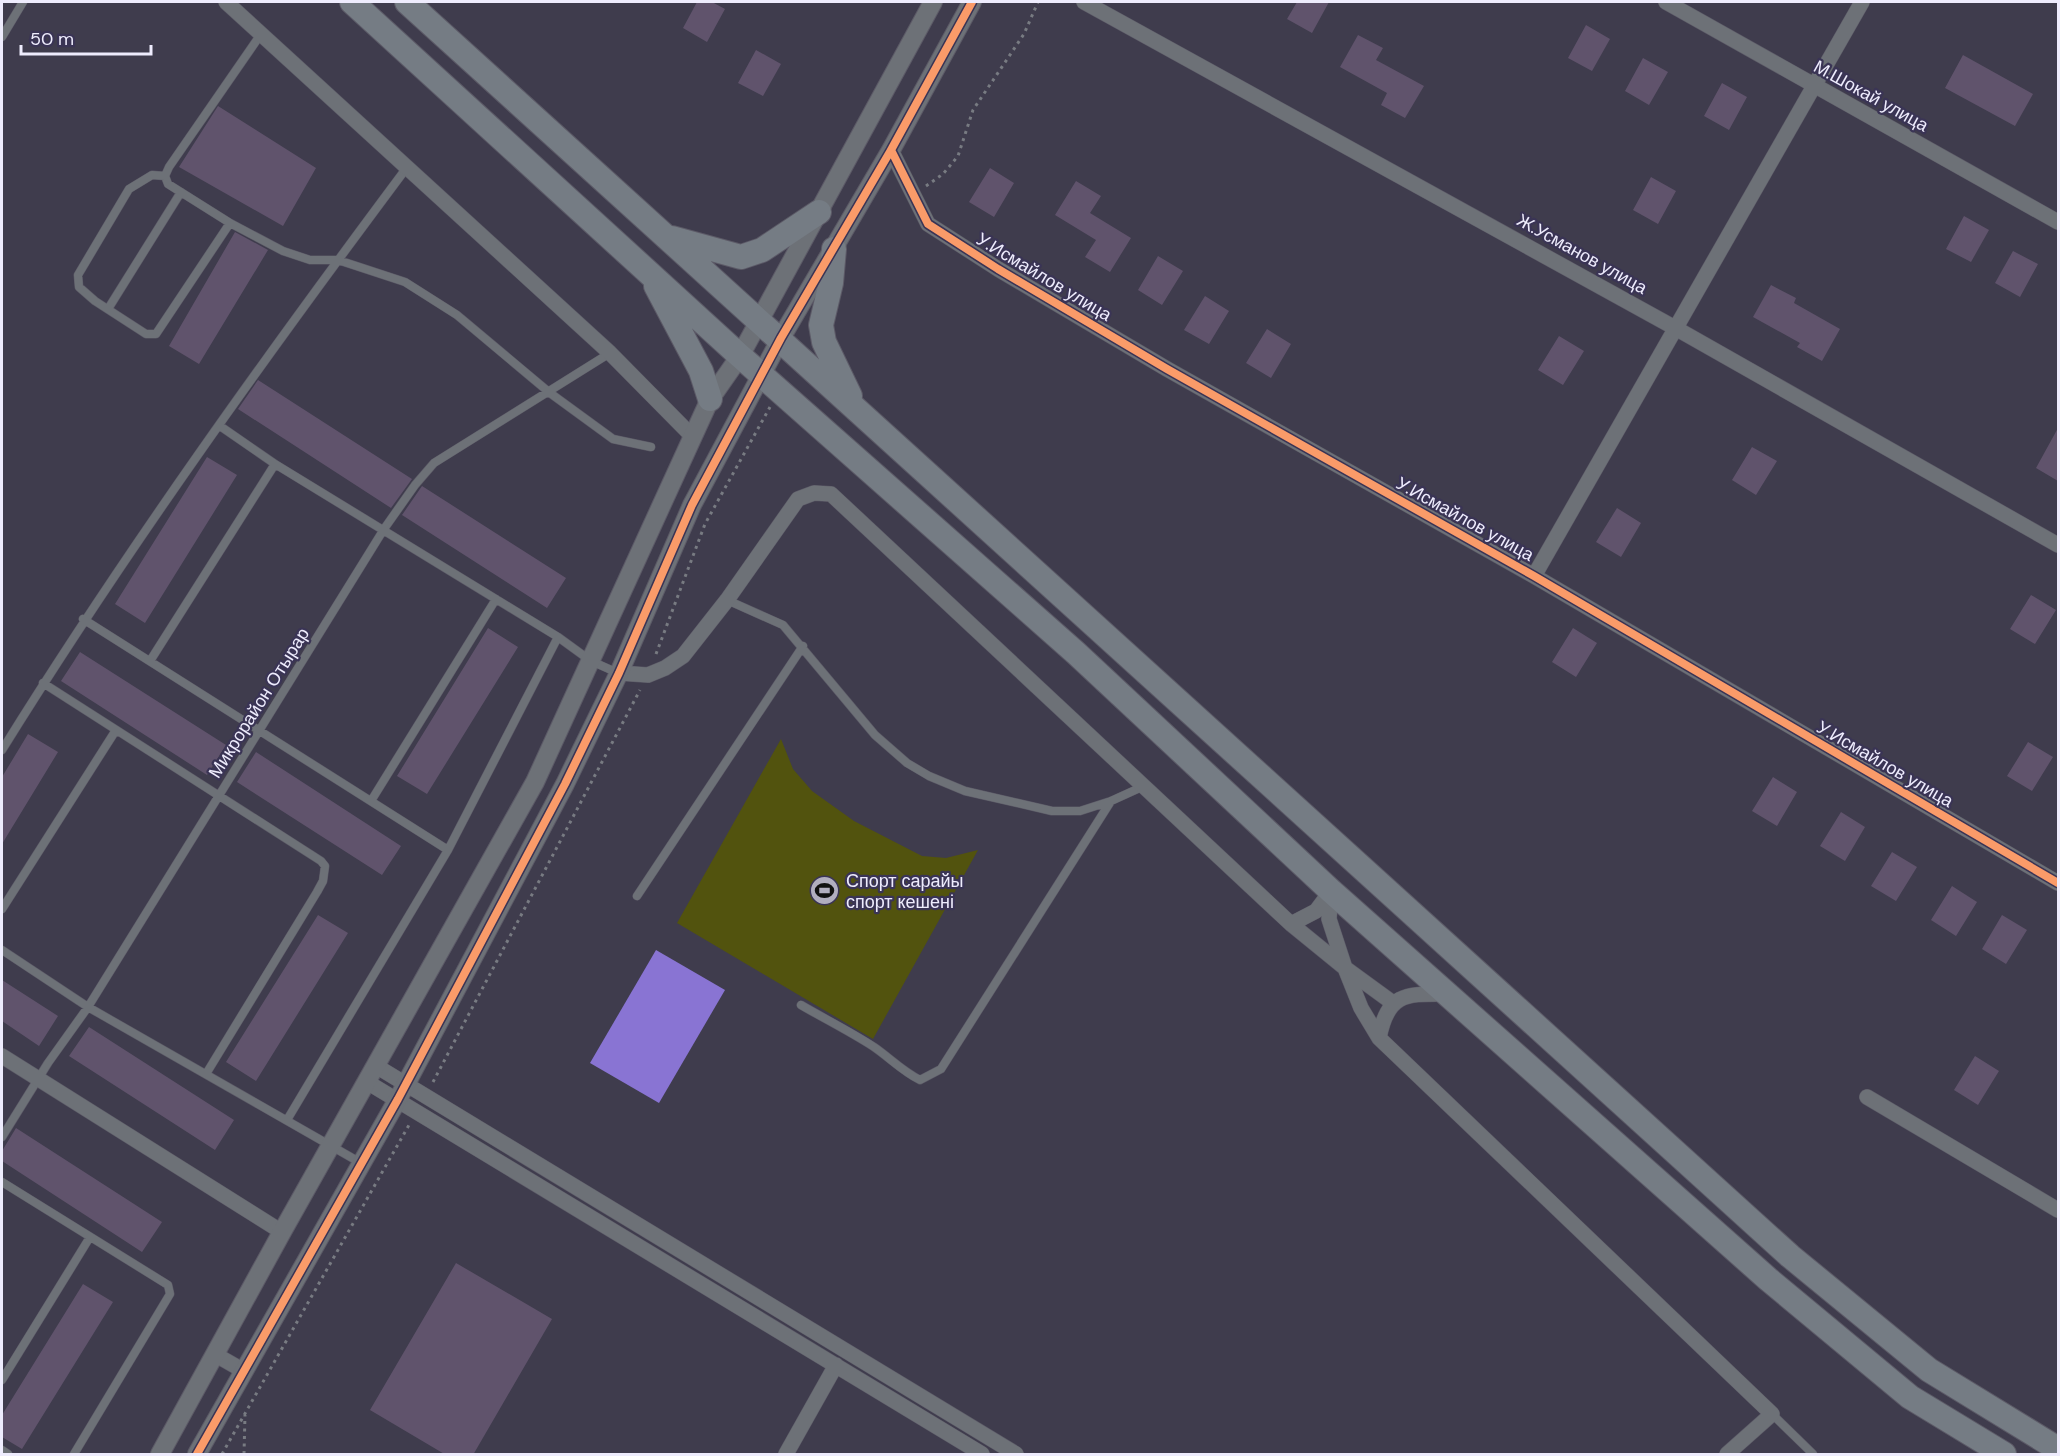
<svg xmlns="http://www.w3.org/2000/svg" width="2060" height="1456" font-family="'DM Sans',sans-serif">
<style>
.green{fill:#52530e}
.water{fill:#8974d3}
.building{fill:#60536c}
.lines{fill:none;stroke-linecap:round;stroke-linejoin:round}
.service-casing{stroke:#5c5a67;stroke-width:9}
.minor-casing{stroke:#5c5a67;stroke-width:16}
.tertiary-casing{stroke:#5c5a67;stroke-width:20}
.trunk-casing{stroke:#5c5a67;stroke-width:26}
.path{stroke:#787b82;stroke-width:3;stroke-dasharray:3 4.5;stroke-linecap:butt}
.service{stroke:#6d7177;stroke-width:8}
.minor{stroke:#6d7177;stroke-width:15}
.tertiary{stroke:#6d7177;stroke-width:18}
.trunk{stroke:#757c84;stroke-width:24}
.cycleway-casing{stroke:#3a3455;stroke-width:11}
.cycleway{stroke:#fa9b69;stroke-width:8}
.labels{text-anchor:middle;stroke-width:4.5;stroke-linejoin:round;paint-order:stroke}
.street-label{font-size:18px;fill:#eeecfd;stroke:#3a3455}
.poi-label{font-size:18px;fill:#eeecfd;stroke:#3a3455;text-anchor:start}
</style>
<rect width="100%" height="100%" fill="#3f3c4d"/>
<path class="green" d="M781 739 793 769 812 791 854 821 922 856 946 858 978 850 873 1039 677 923Z"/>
<path class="water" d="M656 950 725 990 659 1103 590 1063Z"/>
<path class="building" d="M697 2H712L725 9 707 42 683 28Z
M1297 2H1329L1312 33 1287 19Z
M1586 25 1610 39 1592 71 1568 58Z
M1358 35 1383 48 1376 60 1424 86 1405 118 1381 105 1387 93 1340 67Z
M756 50 781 64 763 96 738 83Z
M1963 55 2033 94 2015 126 1945 88Z
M1643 58 1668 72 1649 105 1625 91Z
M1722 83 1747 97 1729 130 1704 116Z
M218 106 316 168 283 226 179 167Z
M990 168 1014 183 994 217 969 202Z
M1651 177 1676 191 1658 224 1633 210Z
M1076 181 1101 196 1090 213 1131 238 1110 272 1085 257 1096 240 1055 215Z
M1964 216 1989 230 1971 262 1946 249Z
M235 232 268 250 199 364 169 346Z
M2013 251 2038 264 2020 297 1995 283Z
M1158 256 1183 271 1162 305 1138 290Z
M1771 285 1796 298 1794 303 1840 329 1822 361 1797 347 1800 343 1753 317Z
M1205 296 1229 311 1209 344 1184 330Z
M1267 329 1291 344 1271 378 1246 363Z
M1559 336 1584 351 1563 385 1538 370Z
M258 380 412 479 391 508 238 409Z
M2058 428V481L2036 468Z
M1752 447 1777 461 1756 495 1732 480Z
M207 457 237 475 145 623 115 604Z
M422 486 566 578 547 608 402 515Z
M1617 508 1641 523 1621 557 1596 542Z
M2031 595 2056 610 2035 644 2010 629Z
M488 628 518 647 427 794 397 776Z
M1573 628 1597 643 1576 677 1552 662Z
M80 652 226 745 207 775 61 681Z
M28 734 58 752 2 844V777Z
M2028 742 2053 757 2032 791 2007 776Z
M256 752 401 846 382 875 237 782Z
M1773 777 1797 792 1777 826 1752 811Z
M1841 812 1865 827 1845 861 1820 846Z
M1892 852 1917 867 1896 901 1871 886Z
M1952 886 1977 902 1956 936 1931 920Z
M318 915 348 933 256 1081 226 1062Z
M2002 915 2027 930 2006 964 1982 949Z
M2 980 58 1016 39 1046 2 1021Z
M89 1027 234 1120 215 1150 69 1056Z
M1975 1056 1999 1071 1978 1105 1954 1090Z
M16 1128 162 1222 142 1252 2 1161V1151Z
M456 1263 552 1319 473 1455H446L370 1410Z
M83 1284 113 1302 22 1449 2 1437V1415Z"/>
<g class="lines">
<defs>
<path id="service" d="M261 34 169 167 165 176 168 184 230 223 283 251 310 260H338L405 282 457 315 550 393 613 439 651 447
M2 37 23 2
M165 176 152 175 129 189 78 275 79 287 95 301 146 334H156L230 223
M108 309 181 192
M220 426 275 464 558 637 591 661 618 673
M727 600 783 625 875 735 907 763 929 776 965 791 1052 811H1080L1111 801 1144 786
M83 619 448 850
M150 661 275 464
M43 683 321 861 325 866 323 881 317 892 206 1074
M2 750C127 549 266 356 408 166
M371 801 496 599
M637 896 803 646
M2 909 116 730
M2 950 88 1007 361 1163
M801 1005C825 1019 851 1032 874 1047 890 1058 902 1071 920 1080L941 1069 1111 801
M287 1120 448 850 558 637
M2 1137 48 1063 88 1007 384 529 415 485 434 463 610 353
M2 1182 168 1285 170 1294 74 1454
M2 1380 90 1237
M1772 1414 1813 1454
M2 1450 8 1454"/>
<path id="minor" d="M226 2 610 353 692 436
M1084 2 1677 329 2058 545
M1666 2 2058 222
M891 150 928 224 998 269 1167 369 1534 576 2058 883
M1534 576 1862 2
M619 673 648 675 665 668 683 656 727 600 798 499 814 493 831 494 1291 924 1345 968 1393 1003
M1331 891 1329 919 1345 968 1361 1008 1379 1038 1772 1414 1727 1454
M1291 924 1316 911 1331 891
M1379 1038C1388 992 1406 994 1448 994
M2 1056 282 1232
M376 1066 1016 1454
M367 1082 982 1454
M1867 1097 2058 1210
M216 1355 244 1371
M786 1454 836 1365"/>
<path id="tertiary" d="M160 1454 282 1232 535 782 710 399 740 356 933 2
M197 1454 398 1099 565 784 619 673 692 505 781 338 891 150 972 2"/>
<path id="trunk" d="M352 2 740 356 1076 653 1331 891 1768 1279 1910 1397 2004 1454
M407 2 1790 1256 1929 1370 2058 1449
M672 238 741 257 762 250 819 212
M834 249 831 283 821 325 824 342 850 396
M656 286 701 371 710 399"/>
</defs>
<use href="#service" class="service-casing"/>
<use href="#minor" class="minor-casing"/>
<use href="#tertiary" class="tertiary-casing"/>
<use href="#trunk" class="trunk-casing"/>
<path class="path" d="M926 186 943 174 958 156 973 110 1024 34 1038 2
M656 654 705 524 770 407
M433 1082 640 690
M222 1454 409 1125
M244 1454 245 1415"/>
<use href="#service" class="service"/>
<use href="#minor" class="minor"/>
<use href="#tertiary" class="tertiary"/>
<use href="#trunk" class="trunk"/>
<defs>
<path id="cycleway" d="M891 150 928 224 998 269 1167 369 1534 576 2058 883
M197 1454 398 1099 565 784 619 673 692 505 781 338 891 150 972 2"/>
</defs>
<use href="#cycleway" class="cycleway-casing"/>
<use href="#cycleway" class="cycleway"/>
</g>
<defs>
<symbol id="stadium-disc" viewBox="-11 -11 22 22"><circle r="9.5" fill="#b1aebf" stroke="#3a3455"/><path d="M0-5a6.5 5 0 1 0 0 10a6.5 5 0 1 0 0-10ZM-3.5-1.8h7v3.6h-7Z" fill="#111"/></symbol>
</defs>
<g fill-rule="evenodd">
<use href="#stadium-disc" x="808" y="874" width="33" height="33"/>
</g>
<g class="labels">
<g class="street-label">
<text transform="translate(1871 96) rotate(29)" y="6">М.Шокай улица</text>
<text transform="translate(1582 254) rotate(29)" y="6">Ж.Усманов улица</text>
<text transform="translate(1044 277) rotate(31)" y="6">У.Исмайлов улица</text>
<text transform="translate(1465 519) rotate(29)" y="6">У.Исмайлов улица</text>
<text transform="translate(259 703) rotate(-58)" y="6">Микрорайон Отырар</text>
<text transform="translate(1885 764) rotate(30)" y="6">У.Исмайлов улица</text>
</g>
<g class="poi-label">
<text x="846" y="887">Спорт сарайы<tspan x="846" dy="21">спорт кешені</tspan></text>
</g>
</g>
<rect width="2060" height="1456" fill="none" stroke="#eeecfd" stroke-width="6"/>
<path d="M21 45v9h130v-9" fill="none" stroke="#eeecfd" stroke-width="3"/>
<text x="30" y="45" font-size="18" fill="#eeecfd" stroke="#3a3455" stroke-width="4.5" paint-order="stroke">50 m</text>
</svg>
